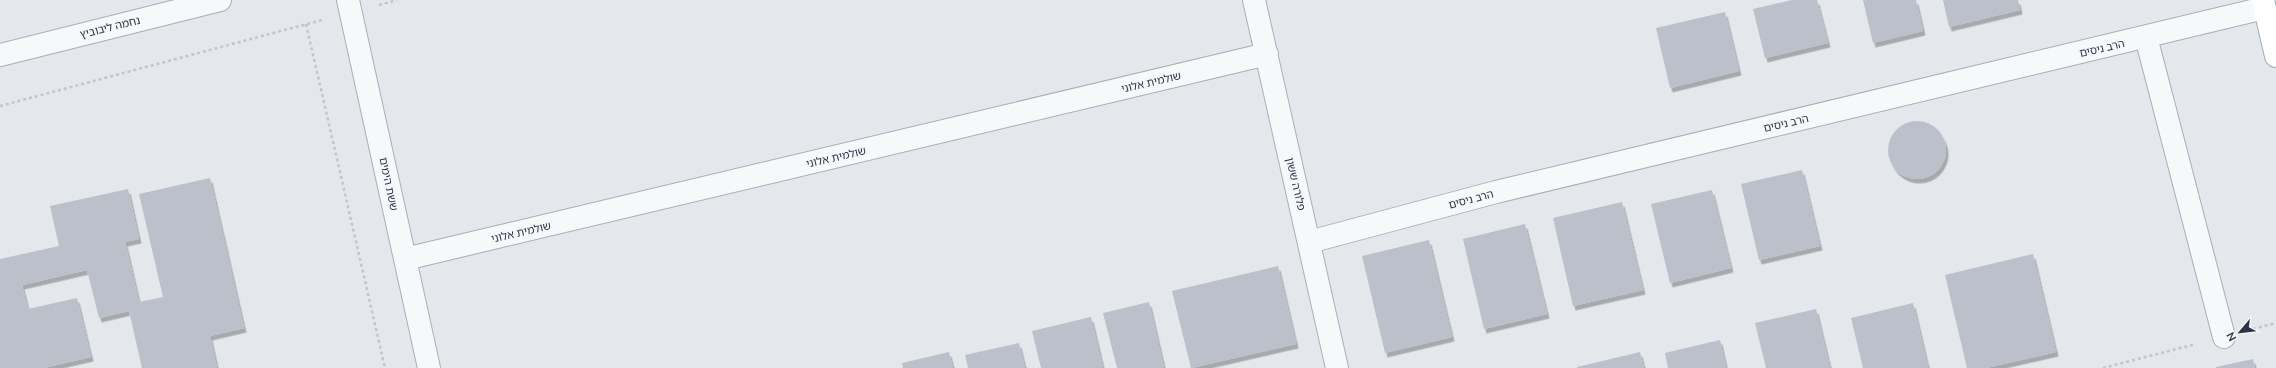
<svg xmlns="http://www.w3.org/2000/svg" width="2276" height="368" font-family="Mulish,'Noto Sans Hebrew',sans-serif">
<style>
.building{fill:#bbc0ca;filter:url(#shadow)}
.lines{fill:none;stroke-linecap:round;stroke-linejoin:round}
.minor-casing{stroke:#a9aeb7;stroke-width:24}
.major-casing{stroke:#a3abb8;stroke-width:24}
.path{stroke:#c2c5cb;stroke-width:2.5;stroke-dasharray:3 3;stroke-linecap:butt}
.minor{stroke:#f7f8fa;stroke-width:22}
.major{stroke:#fff;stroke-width:22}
.labels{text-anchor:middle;stroke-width:3;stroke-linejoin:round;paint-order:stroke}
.street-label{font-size:11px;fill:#2b3445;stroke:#f4f6f9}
</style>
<defs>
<filter id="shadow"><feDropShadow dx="2.5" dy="4.5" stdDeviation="0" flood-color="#0004"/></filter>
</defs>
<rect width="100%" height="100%" fill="#e4e7ec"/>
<path class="building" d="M1792 0H1817L1828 43 1765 58 1753 9Z
M1863 0H1916L1923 31 1873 43Z
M1943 0H2018L2020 10 1949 27Z
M1725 12 1739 71 1670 88 1656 28Z
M1888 150a29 29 0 1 1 58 0a29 29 0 1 1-58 0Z
M1802 170 1820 246 1759 260 1741 184Z
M210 178 244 328 210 336 217 368H142L129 311 99 318 87 270 22 285 28 309 77 298 91 357 43 368H0V259L59 246 50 206 128 189 139 239 125 242 139 302 163 297 139 194Z
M1712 190 1731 268 1670 283 1651 204Z
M1622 202 1643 290 1573 306 1553 218Z
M1525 224 1547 314 1484 329 1463 239Z
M1429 240 1452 337 1385 353 1362 256Z
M2033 254 2056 352 1986 368H1967L1945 275Z
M1278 266 1296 344 1191 368 1172 291Z
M1149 302 1164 368H1117L1103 313Z
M1913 303 1928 368H1863L1851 318Z
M1816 309 1830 368H1766L1755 323Z
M1091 317 1103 368H1041L1032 331Z
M1720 340 1726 368H1668L1665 353Z
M1019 343 1025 368H968L965 355Z
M949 352 953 368H903L902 363Z
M1640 352 1644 368H1577V367Z
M2253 359 2255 368H2216V367Z"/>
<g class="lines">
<defs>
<path id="minor" d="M348 0 429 368
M1254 0 1337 368
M2146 37 2224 337
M0 55 220 0
M1309 242 1496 192 2264 8
M405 259 1267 54"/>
<path id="major" d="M2263 0 2276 56"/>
</defs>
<use href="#minor" class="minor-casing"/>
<use href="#major" class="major-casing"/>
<path class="path" d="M379 5 397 0
M306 24 385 368
M0 106 322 20
M2253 329 2276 323
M2103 368 2196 344"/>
<use href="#minor" class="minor"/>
<use href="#major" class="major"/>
</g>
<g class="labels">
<g class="street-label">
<text transform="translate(110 27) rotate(-14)" y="4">נחמה ליבוביץ</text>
<text transform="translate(2102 48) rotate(-13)" y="4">הרב ניסים</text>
<text transform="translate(1151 82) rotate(-13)" y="4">שולמית אלוני</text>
<text transform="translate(1786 123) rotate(-13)" y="4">הרב ניסים</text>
<text transform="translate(836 157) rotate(-13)" y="4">שולמית אלוני</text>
<text transform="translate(389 184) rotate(78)" y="4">ששת הימים</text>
<text transform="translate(1296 184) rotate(77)" y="4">פלורה ששון</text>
<text transform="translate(1471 199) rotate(-15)" y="4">הרב ניסים</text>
<text transform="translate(521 232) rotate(-13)" y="4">שולמית אלוני</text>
</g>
</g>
<g transform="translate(2240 332) rotate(242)" stroke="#f4f6f9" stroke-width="3" paint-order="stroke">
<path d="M0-3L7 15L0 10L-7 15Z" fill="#2b3445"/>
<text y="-6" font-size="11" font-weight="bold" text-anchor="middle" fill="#2b3445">N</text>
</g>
</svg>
